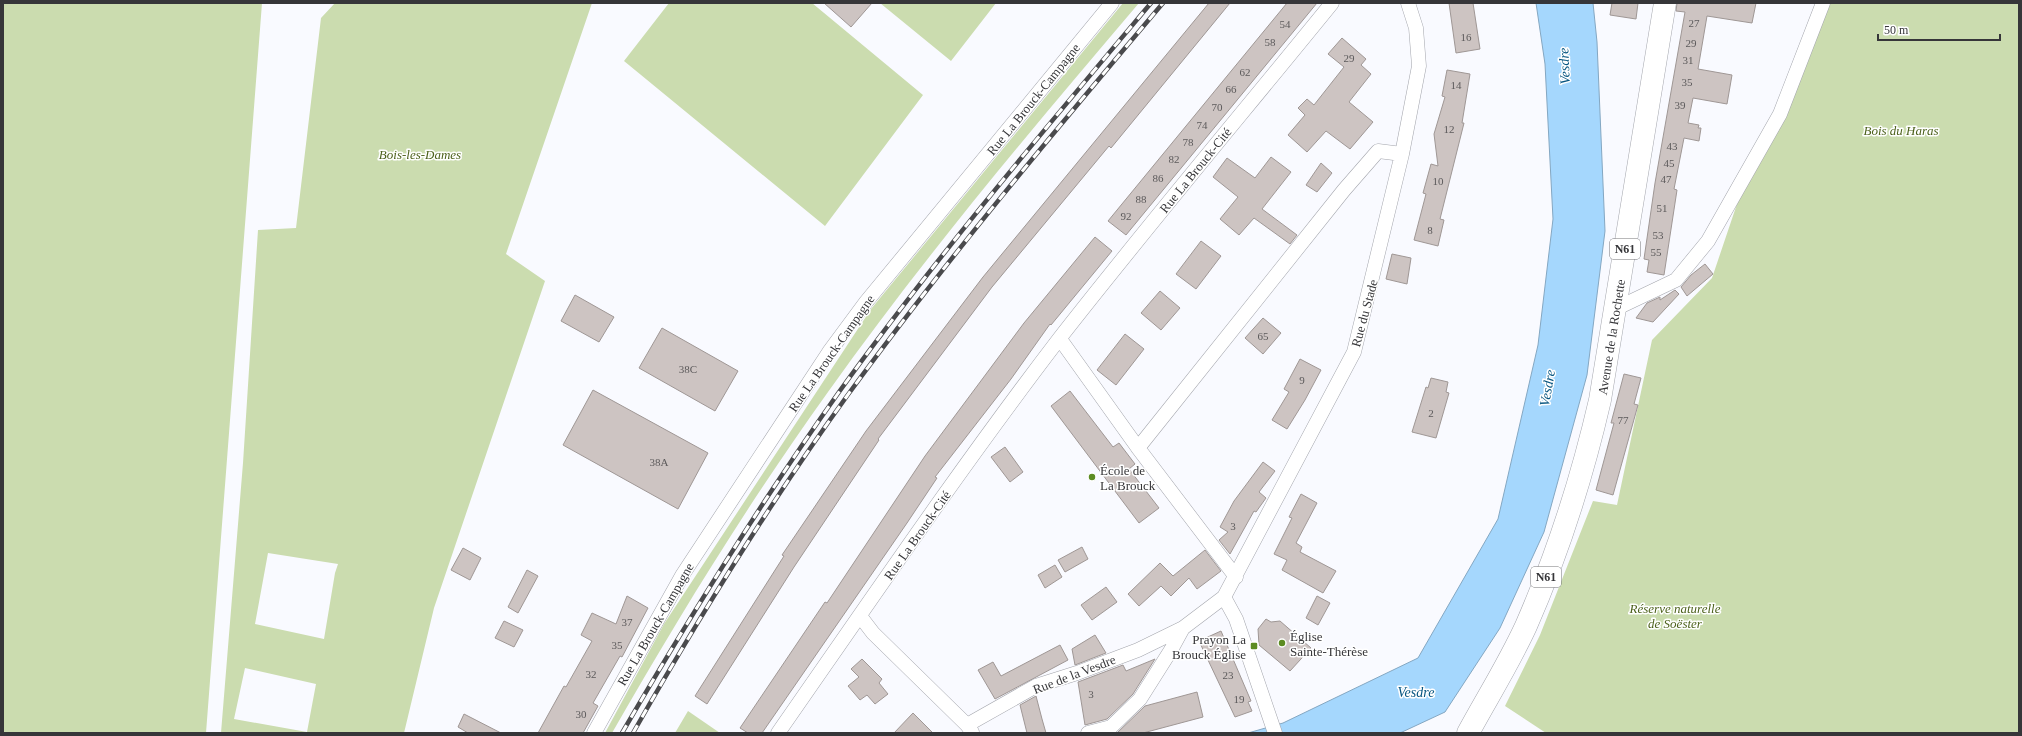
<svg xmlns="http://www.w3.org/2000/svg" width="2022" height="736" font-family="Georgia,serif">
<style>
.green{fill:#cbdcaf;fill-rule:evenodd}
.water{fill:#a5d7fd;stroke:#84a7c2}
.building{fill:#cdc4c2;stroke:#9f9795}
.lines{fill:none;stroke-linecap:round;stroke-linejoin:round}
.minor-casing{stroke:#a3a5ac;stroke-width:15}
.primary-casing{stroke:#a3a5ac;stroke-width:23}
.minor{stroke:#fff;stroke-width:14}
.primary{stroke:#fff;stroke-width:22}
.rail-casing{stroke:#4a4a4d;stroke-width:4.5}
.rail{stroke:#fff;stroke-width:3;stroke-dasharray:9;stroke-linecap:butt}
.poi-dot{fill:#5c8c22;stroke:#fff;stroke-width:1.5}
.labels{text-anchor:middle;stroke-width:3;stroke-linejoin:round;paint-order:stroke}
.number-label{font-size:11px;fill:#5c5a5b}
.shield{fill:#fff;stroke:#727274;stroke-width:1}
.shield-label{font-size:12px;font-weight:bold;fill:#363639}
.street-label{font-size:13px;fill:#363639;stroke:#fff}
.park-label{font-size:13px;font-style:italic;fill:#4c611b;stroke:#fff}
.poi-label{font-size:13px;fill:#363639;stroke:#fff;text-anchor:start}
.water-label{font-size:14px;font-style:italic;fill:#065580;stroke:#fff}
</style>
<rect width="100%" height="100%" fill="#f9faff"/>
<path class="green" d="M3 3H262L206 733H3Z
M335 3H592L506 254 545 281 434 608 404 733H221L243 463 258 230 296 228 321 18ZM268 553 338 564 335 573 324 639 255 624ZM245 668 316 684 307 732 234 719Z
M669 3H812L923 95 825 226 624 61Z
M880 3H996L951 61Z
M1123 3H1139C1031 130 924 257 828 392 749 502 679 616 612 733H605L664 624 871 309Z
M1816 3H2019V733H1546L1505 706 1540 635 1593 501 1617 505 1652 340 1712 278 1738 201 1779 122Z
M688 711 720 733H675Z"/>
<path class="water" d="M1536 3H1593L1597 42 1605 231 1587 375 1544 532 1500 628 1445 712 1400 733H1248L1283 723 1418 658 1498 519 1538 345 1553 219 1545 64Z"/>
<path class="building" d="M824 3H872L851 27Z
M1209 3H1230L1111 148 1109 146 992 287 878 439 879 440 794 567 707 704 695 696 784 556 782 555 866 431 983 277Z
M1287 3H1317L1126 235 1108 221Z
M1449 3H1473L1480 49 1456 53Z
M1612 3H1638L1636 19 1610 15Z
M1677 3H1756L1752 23 1707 16 1698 69 1732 75 1727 104 1693 98 1688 123 1699 125 1698 128H1701L1699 141 1684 138 1674 189 1677 190 1664 275 1647 272 1649 260 1644 259 1655 183 1685 12 1676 11Z
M1342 38 1366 59 1361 65 1371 74 1349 102 1373 122 1350 149 1326 131 1307 152 1288 135 1305 115 1298 108 1307 99 1314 105 1344 67 1328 54Z
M1447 70 1470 74 1462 123H1464L1440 219 1444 220 1438 246 1414 240 1426 194 1423 193 1431 164 1438 166 1434 134 1445 97 1442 96Z
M1271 157 1291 172 1262 209 1297 235 1290 244 1254 218 1239 235 1220 219 1238 197 1213 177 1227 158 1255 178Z
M1321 163 1332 173 1317 192 1306 185Z
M1095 237 1112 251 1051 325 1050 324 1011 379 935 477 937 478 907 523 762 733H748L740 728 825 602 827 603 925 456 1024 323Z
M1201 241 1221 256 1196 289 1176 274Z
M1392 254 1411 258 1407 284 1386 279Z
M1705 264 1713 274 1687 296 1681 287 1691 275Z
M1675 290 1679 294 1653 322 1636 318 1647 303 1660 297V300Z
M1160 291 1180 308 1161 330 1141 313Z
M575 295 614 317 599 342 561 321Z
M1263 318 1281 333 1263 354 1245 338Z
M662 328 738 371 715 411 639 368Z
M1125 334 1144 349 1116 385 1097 370Z
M1300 359 1321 370 1305 400 1287 429 1272 420 1289 392 1284 389Z
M1624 374 1641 378 1634 404 1638 405 1613 495 1596 490 1614 423H1611Z
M1431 378 1448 382 1446 392 1449 393 1436 438 1412 432 1426 387 1428 388Z
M593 390 708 453 678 509 563 445Z
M1070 391 1113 447 1119 443 1135 464 1129 469 1159 508 1139 523 1051 406Z
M1005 447 1023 472 1010 482 991 457Z
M1263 462 1275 471 1259 492 1266 498 1256 512 1254 511 1230 554 1219 540 1228 532 1220 527 1234 501Z
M1301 494 1317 503 1296 543 1302 547 1300 552 1336 571 1323 593 1282 570 1287 560 1274 554 1292 518 1289 517Z
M1082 547 1088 559 1065 572 1058 560Z
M463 548 481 558 470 580 451 570Z
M1205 550 1221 571 1197 589 1189 578 1171 596 1161 586 1139 606 1128 594 1160 563 1173 576Z
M1055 565 1062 577 1045 588 1038 575Z
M527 570 538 576 518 613 508 607Z
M1106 587 1117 602 1092 620 1081 605Z
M627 596 648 608 622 657 620 656 593 703 598 706 583 733H538L559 695 564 686 566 687 592 641 581 635 592 613 616 624Z
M1317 596 1330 603 1318 625 1306 618Z
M1266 619 1271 622 1280 621 1311 648 1290 671 1259 645 1258 629Z
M504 621 523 630 514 647 495 638Z
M1221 631 1251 701 1248 702 1252 711 1235 717 1199 641Z
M1095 635 1106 653 1075 665 1072 649Z
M1060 645 1068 660 995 699 978 670 993 662 1001 676Z
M862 659 882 679 879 683 888 694 875 704 867 695 860 700 848 686 859 677 851 669Z
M1155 659 1133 694 1107 719 1085 725 1078 682 1123 665 1126 671Z
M1197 692 1203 717 1143 733H1117L1145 706Z
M1036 696 1042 719 1046 733H1027L1020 705Z
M913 713 933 733H894Z
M464 714 501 733H468L458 727Z"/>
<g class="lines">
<defs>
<path id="minor" d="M1615 309 1676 280 1708 241 1780 114 1823 3
M1060 339 1138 448 1236 577
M1138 448 1344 190 1378 151 1402 154
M1224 597 1236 619 1275 733
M860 616 873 633 967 725 972 732
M967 725 1036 686 1077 673 1138 650 1183 628 1224 597 1354 352 1402 154 1419 66 1416 28 1408 3
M594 733 683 574 829 352 866 302 1112 3
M778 733C870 601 961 467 1059 339 1148 225 1241 115 1332 3
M1088 733 1111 727 1140 699 1171 650 1183 628"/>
<path id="primary" d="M1468 733C1487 698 1509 663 1526 626 1558 553 1582 478 1600 400L1665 3"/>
</defs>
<use href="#minor" class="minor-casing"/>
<use href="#primary" class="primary-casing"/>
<use href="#minor" class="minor"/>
<use href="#primary" class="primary"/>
<defs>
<path id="rail" d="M622 733C690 616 761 502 839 392 936 257 1044 130 1151 3
M633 733C699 617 769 504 847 396 946 260 1054 132 1163 3"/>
</defs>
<use href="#rail" class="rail-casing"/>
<use href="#rail" class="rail"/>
</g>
<g class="poi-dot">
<circle cx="1092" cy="477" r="4"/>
<circle cx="1282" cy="643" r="4"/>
<rect x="1250" y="642" width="8" height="8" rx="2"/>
</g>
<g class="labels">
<g class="number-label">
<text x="1694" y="27">27</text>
<text x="1285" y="28">54</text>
<text x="1466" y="41">16</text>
<text x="1270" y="46">58</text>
<text x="1691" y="47">29</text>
<text x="1349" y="62">29</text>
<text x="1688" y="64">31</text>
<text x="1245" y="76">62</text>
<text x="1687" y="86">35</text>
<text x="1456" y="89">14</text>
<text x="1231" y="93">66</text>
<text x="1680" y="109">39</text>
<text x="1217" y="111">70</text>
<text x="1202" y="129">74</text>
<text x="1449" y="133">12</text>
<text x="1188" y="146">78</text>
<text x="1672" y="150">43</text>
<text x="1174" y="163">82</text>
<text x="1669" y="167">45</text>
<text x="1158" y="182">86</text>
<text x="1666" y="183">47</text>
<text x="1438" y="185">10</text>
<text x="1141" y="203">88</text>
<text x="1662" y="212">51</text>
<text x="1126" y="220">92</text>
<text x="1430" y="234">8</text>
<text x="1658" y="239">53</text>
<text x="1656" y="256">55</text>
<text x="1263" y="340">65</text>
<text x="688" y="373">38C</text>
<text x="1302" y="384">9</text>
<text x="1431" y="417">2</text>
<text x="1623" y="424">77</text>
<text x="659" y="466">38A</text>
<text x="1233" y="530">3</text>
<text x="627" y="626">37</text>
<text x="617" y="649">35</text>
<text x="591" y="678">32</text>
<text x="1228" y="679">23</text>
<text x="1091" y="698">3</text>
<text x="1239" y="703">19</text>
<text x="581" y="718">30</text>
</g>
<g class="shield">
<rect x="1610" y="239" width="30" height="20" rx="3"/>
<rect x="1531" y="567" width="30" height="20" rx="3"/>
</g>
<g class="shield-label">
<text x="1625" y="253">N61</text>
<text x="1546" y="581">N61</text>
</g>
<g class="street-label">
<text transform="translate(1033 99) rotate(-51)" y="5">Rue La Brouck-Campagne</text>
<text transform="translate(1195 170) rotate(-51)" y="5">Rue La Brouck-Cité</text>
<text transform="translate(1364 313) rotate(-75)" y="5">Rue du Stade</text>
<text transform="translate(1611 337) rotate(-81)" y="5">Avenue de la Rochette</text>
<text transform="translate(831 353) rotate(-55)" y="5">Rue La Brouck-Campagne</text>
<text transform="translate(917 535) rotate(-55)" y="5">Rue La Brouck-Cité</text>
<text transform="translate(655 624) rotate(-60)" y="5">Rue La Brouck-Campagne</text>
<text transform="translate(1074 674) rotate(-21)" y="5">Rue de la Vesdre</text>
</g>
<g class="park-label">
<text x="1901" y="135">Bois du Haras</text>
<text x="420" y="159">Bois-les-Dames</text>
<text x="1675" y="613">Réserve naturelle<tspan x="1675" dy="15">de Soëster</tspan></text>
</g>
<g class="poi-label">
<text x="1100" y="475">École de<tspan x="1100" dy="15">La Brouck</tspan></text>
<text x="1290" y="641">Église<tspan x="1290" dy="15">Sainte-Thérèse</tspan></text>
<text x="1246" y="644" text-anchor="end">Prayon La<tspan x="1246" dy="15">Brouck Église</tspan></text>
</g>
<g class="water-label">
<text transform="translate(1564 66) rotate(-92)" y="5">Vesdre</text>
<text transform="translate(1547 388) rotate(-80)" y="5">Vesdre</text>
<text x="1416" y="697">Vesdre</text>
</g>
</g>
<rect width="2022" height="736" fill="none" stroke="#363639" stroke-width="8"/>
<path d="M1878 34v6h122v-6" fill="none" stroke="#363639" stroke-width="2"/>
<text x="1884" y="34" font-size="12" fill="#363639" stroke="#ffffff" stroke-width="3" paint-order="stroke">50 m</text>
</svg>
